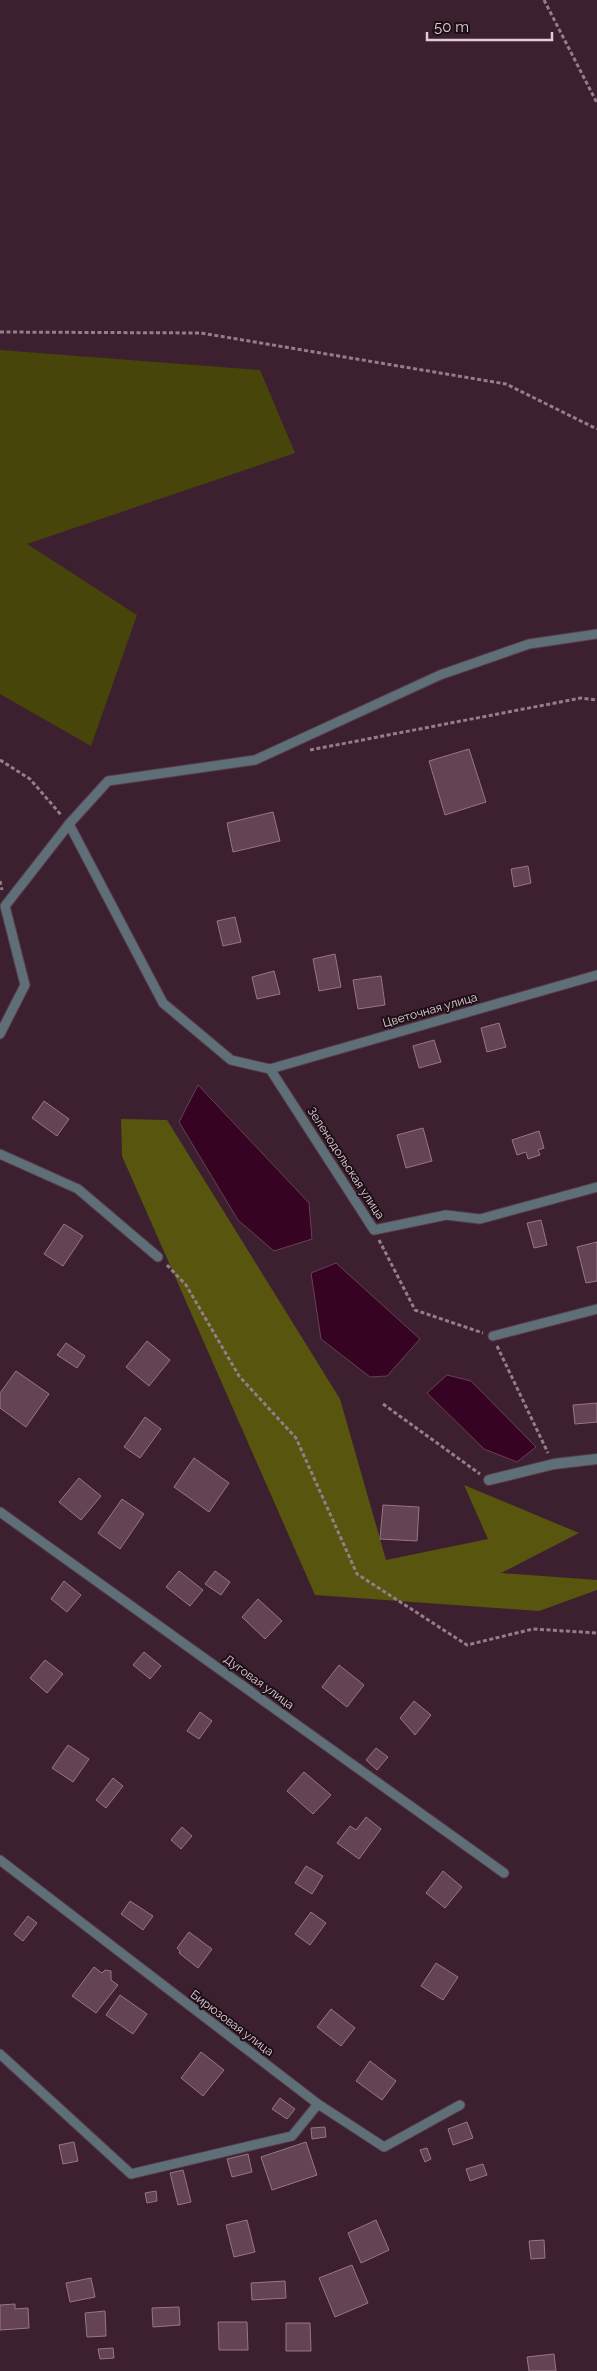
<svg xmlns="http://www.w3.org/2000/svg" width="597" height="2371" font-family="Raleway,sans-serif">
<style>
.green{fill:#474509}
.forest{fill:#58550e}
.water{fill:#360323;stroke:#693f59}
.building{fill:#644354;stroke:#997586}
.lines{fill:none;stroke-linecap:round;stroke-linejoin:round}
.service-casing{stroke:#573c4b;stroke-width:11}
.minor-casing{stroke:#573c4b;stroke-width:12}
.path{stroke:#957d89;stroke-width:3;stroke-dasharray:4 2.5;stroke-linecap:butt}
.service{stroke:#5f6f77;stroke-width:9}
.minor{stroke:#5f6f77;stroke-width:10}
.labels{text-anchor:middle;stroke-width:4;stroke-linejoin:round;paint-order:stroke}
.street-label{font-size:12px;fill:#e1ccd6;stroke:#1c0f16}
</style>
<rect width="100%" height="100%" fill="#3d2030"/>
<path class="green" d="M0 350 260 370 295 453 27 544 137 615 91 746 0 694Z"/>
<path class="forest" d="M121 1119 167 1120 340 1399 386 1560 488 1539 464 1485 579 1533 501 1573 597 1580V1590L539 1611 315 1595 122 1156Z"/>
<path class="water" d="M198 1085 309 1203 312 1239 274 1251 238 1220 179 1122Z
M336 1263 420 1339 387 1376 370 1377 321 1339 311 1273Z
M447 1375 471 1381 536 1447 517 1462 484 1449 427 1393Z"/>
<path class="building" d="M469 749 486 802 445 815 429 761Z
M273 812 280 841 233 852 227 823Z
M528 866 531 883 514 887 511 869Z
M235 917 241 942 223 946 217 921Z
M335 954 341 987 319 991 313 959Z
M274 971 280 994 257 999 252 977Z
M381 976 385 1005 358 1009 353 980Z
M499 1023 506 1047 487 1052 481 1028Z
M434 1040 441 1062 419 1068 413 1046Z
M44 1101 69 1119 57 1136 32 1118Z
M423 1128 432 1161 406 1168 397 1135Z
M539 1131 544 1148 538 1150 540 1155 528 1159 526 1152 517 1155 512 1140Z
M541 1220 547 1245 534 1248 527 1223Z
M64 1224 83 1236 63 1266 44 1254Z
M597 1242V1281L586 1283 577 1247Z
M147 1341 170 1360 149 1386 126 1367Z
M66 1343 85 1356 77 1368 57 1355Z
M16 1371 49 1394 26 1427 0 1408V1393Z
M597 1403V1422L575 1424 573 1405Z
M145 1417 161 1429 140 1458 124 1447Z
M194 1458 229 1483 209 1512 174 1487Z
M79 1478 101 1496 81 1520 59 1502Z
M122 1499 144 1514 120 1549 98 1533Z
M383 1505 419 1507 417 1541 380 1539Z
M179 1571 203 1590 190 1606 166 1587Z
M215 1571 230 1582 221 1595 205 1584Z
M64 1581 81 1595 67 1612 51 1599Z
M258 1599 282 1621 265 1639 242 1617Z
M144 1652 161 1666 150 1679 133 1665Z
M45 1660 63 1674 47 1693 30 1678Z
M339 1665 364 1685 347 1707 322 1687Z
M414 1701 431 1715 415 1735 400 1718Z
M200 1712 212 1721 199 1739 187 1731Z
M68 1745 89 1759 73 1782 52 1768Z
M376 1748 388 1757 377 1770 366 1760Z
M304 1772 331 1795 313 1814 287 1791Z
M113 1778 123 1786 106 1808 96 1800Z
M366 1817 381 1829 359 1859 337 1843 350 1826 356 1830Z
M182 1827 192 1836 181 1849 171 1840Z
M306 1866 323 1876 312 1894 295 1883Z
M443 1871 462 1887 445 1908 426 1893Z
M130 1901 153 1916 143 1930 121 1914Z
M311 1912 326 1923 310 1945 295 1934Z
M28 1916 37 1923 23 1941 14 1934Z
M189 1932 212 1949 198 1968 179 1953 180 1951 177 1948Z
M436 1963 458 1977 443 2000 421 1986Z
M94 1967 102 1973 105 1970 111 1971V1980L118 1985 96 2013 72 1996Z
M120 1995 147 2014 133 2034 106 2015Z
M331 2009 355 2028 341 2046 317 2027Z
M201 2052 224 2070 203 2096 181 2078Z
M370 2061 396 2081 382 2100 356 2081Z
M280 2098 295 2109 287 2119 272 2109Z
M467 2122 473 2138 453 2145 448 2129Z
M325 2127 326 2137 312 2139 311 2128Z
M74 2142 78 2161 63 2164 59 2145Z
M306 2142 317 2175 272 2190 261 2157Z
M427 2148 431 2159 425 2162 420 2150Z
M248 2154 252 2172 232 2177 227 2159Z
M483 2164 487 2175 470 2181 466 2169Z
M183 2170 191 2202 178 2205 170 2173Z
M156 2191 157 2201 147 2203 145 2193Z
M247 2220 255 2252 234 2257 226 2225Z
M376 2220 389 2250 361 2263 348 2233Z
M544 2240 545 2258 531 2259 529 2241Z
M352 2265 368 2303 335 2317 319 2278Z
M91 2278 95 2297 70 2302 66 2283Z
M285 2281 286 2298 252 2300 251 2283Z
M15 2304V2309L28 2308 29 2328 0 2330V2305Z
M179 2307 180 2325 153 2327 152 2308Z
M105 2311 106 2336 87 2337 85 2313Z
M218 2322H247L248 2350H219Z
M286 2323H310L311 2351H286Z
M113 2348 114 2358 100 2359 98 2349Z
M554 2354 556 2371H529L527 2357Z"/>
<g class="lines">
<defs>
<path id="service" d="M69 824 163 1003 231 1060 270 1069 597 975
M0 1034 25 985 5 906 69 824 108 781 255 760 440 675 529 644 597 634
M270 1069 374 1230 446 1215 480 1219 597 1187
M0 1154 78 1189 158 1257
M493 1336 597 1309
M0 1512 504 1873
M0 1860 318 2104 384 2147 460 2105
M0 2054 131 2174 292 2136 318 2104"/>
<path id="minor" d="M489 1480 554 1464 597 1459"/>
</defs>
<use href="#service" class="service-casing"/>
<use href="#minor" class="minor-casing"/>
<path class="path" d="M544 0 597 103
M0 332 201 333 506 384 597 429
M310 750 581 698 597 700
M0 760 30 779 62 816
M0 881 2 890
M379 1240 415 1310 483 1333
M167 1265 186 1285 239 1376 296 1438 357 1574 467 1645 533 1629 597 1633
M497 1346 548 1453
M383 1404 480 1474"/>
<use href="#service" class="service"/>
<use href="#minor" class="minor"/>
</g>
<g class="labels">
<g class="street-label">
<text transform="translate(430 1010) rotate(-16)" y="4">Цветочная улица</text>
<text transform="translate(346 1163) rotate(57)" y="4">Зеленодольская улица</text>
<text transform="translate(259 1682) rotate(36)" y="4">Дуговая улица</text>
<text transform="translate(232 2023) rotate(37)" y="4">Бирюзовая улица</text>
</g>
</g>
<path d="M427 32v8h125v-8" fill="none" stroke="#e1ccd6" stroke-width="2.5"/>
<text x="434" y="32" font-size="15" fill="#e1ccd6" stroke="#1c0f16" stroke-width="4" paint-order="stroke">50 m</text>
</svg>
